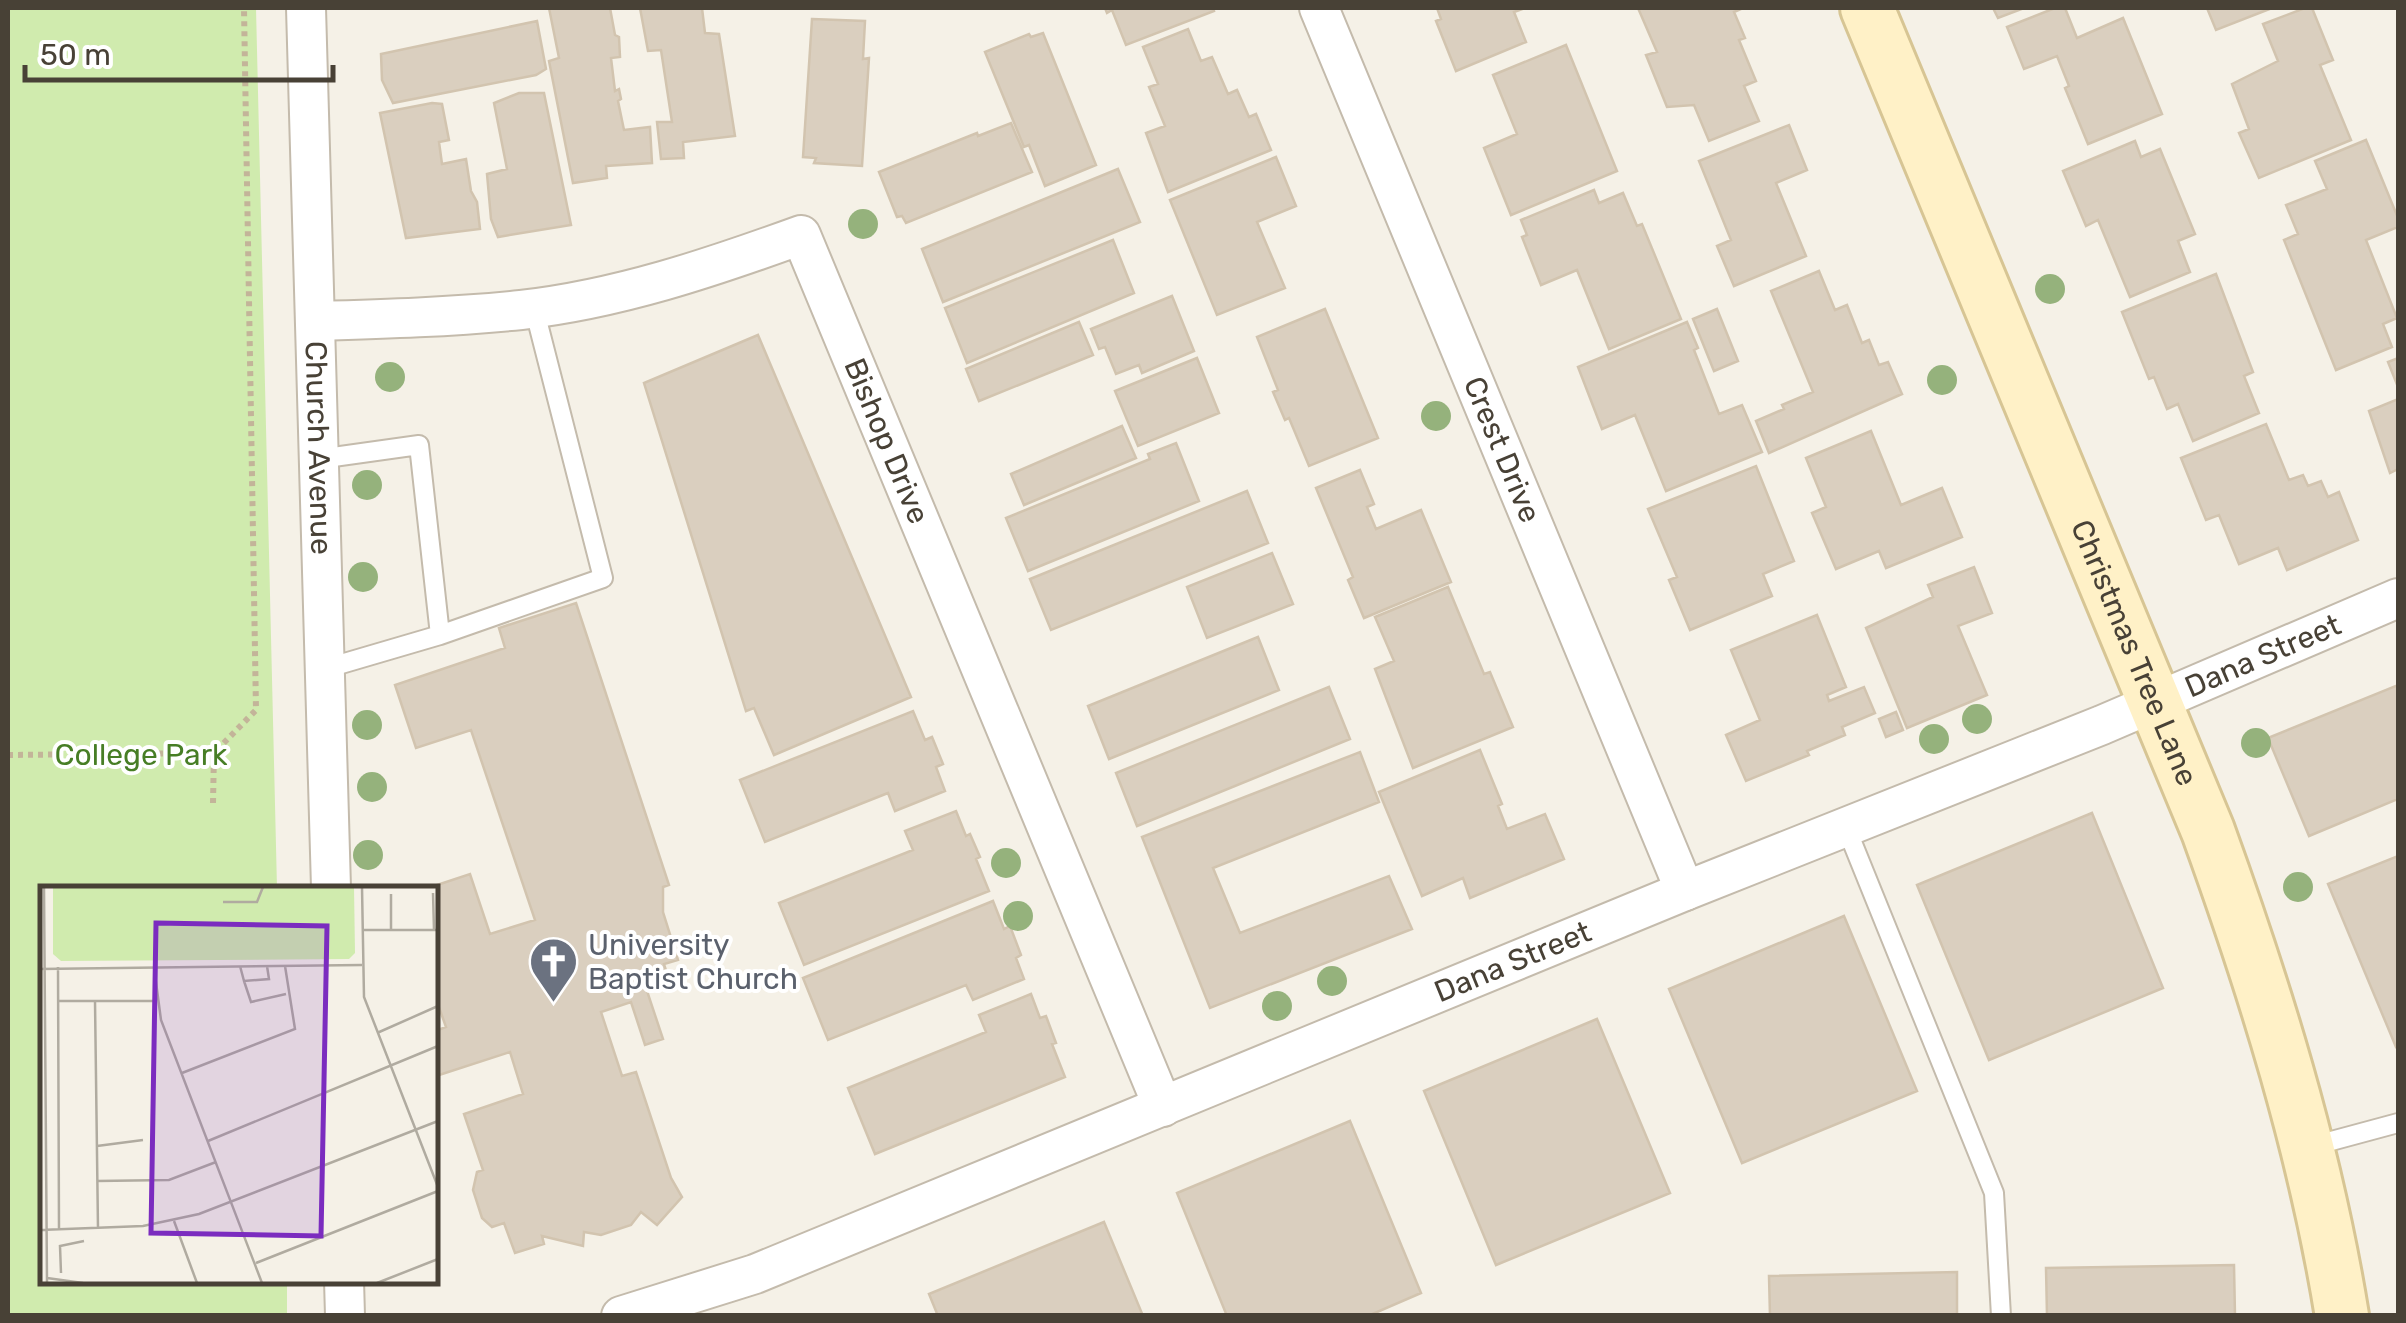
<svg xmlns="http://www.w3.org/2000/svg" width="2406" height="1323" font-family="Rubik,sans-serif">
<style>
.green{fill:#d0ebae}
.building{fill:#dacfbf;stroke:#d2c4af;stroke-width:2.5}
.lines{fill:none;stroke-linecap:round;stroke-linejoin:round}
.lane-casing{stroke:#c4bbac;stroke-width:22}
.street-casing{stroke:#c4bbac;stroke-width:42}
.secondary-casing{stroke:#d7c594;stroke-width:58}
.path{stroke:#c3b499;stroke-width:6;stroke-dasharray:5 5;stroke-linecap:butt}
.lane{stroke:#fff;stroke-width:18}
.street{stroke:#fff;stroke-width:38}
.secondary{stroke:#fff1c7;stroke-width:52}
.tree{fill:#95b27c}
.labels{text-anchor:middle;stroke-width:8;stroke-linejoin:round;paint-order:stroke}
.street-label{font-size:30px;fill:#484136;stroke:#fff}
.park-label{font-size:30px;fill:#477e25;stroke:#fff}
.worship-label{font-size:30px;fill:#5b616d;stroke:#fff;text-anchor:start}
.inset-road{fill:none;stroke:#b0aba0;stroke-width:2.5}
.view{fill:#7b2cbf;fill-opacity:0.15;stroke:#7b2cbf;stroke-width:5}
.inset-edge{fill:none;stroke:#484136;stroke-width:5}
</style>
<rect width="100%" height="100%" fill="#f5f1e7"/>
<path class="green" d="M8 8H256L277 888H42V1280L287 1281V1315H8Z"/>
<path class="building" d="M549 8H610L615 35 619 37 620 57 611 58 615 91 619 89 621 99 618 101 624 130 650 127 652 163 606 166 607 178 573 183 549 61 559 58Z
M640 8H702L705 33 719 34 735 136 683 142 684 158 661 159 657 122H672L661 50 648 51Z
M1105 8H1213L1214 11 1126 45 1112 10 1107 13Z
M1437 8H1525L1514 12 1526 42 1456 71 1436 21 1441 19Z
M1638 8H1743L1734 12 1745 38 1739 40 1756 81 1744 86 1759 121 1709 141 1694 105 1667 107 1646 55 1657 52Z
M1993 8H2024L1998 18Z
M2055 8H2065L2077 38 2123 18 2162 114 2088 144 2065 88 2069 86 2057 56 2024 69 2007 27Z
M2207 8H2272L2216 30Z
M2305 8H2312L2333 60 2320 65 2351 140 2259 178 2239 133 2249 129 2232 84 2278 61 2263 24Z
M812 19 865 21 863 59 869 58 862 166 814 163 816 158 803 157Z
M537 21 546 69 536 75 393 103 382 80 381 54Z
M1188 29 1201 61 1212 57 1228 94 1237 90 1249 117 1256 114 1271 150 1168 192 1146 133 1165 126 1149 87 1158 84 1143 47Z
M1043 33 1096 165 1045 186 1029 145 1024 147 985 52 1029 34 1031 37Z
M1566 45 1617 171 1511 215 1484 148 1517 134 1493 75Z
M519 93H544L571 225 498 237 491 219 487 174 507 169 494 103Z
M432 103 442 104 449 140 439 142 442 164 466 159 471 191 477 202 480 229 406 238 380 113Z
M1011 123 1032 172 906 223 902 216 897 217 879 172 977 133 978 136Z
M1789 125 1807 170 1776 183 1806 256 1734 286 1717 246 1731 240 1699 161Z
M2366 140 2398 218V227L2366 240 2397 318 2383 324 2392 347 2336 370 2284 240 2298 234 2286 205 2327 189 2315 161Z
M2135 141 2141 157 2160 149 2195 234 2178 241 2190 272 2130 297 2098 220 2086 226 2063 171Z
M1276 157 1296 206 1257 222 1285 288 1217 315 1170 200Z
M1118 169 1140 222 943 302 922 249Z
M1594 190 1599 203 1623 193 1637 226 1642 224 1681 319 1609 349 1577 270 1541 285 1522 237 1527 235 1521 220Z
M1113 240 1134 293 967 363 945 308Z
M1819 271 1835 310 1847 305 1862 343 1869 340 1879 365 1888 362 1902 394 1769 453 1756 421 1784 409 1782 405 1813 392 1771 291Z
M2216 274 2253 372 2244 376 2259 413 2193 441 2178 404 2167 409 2154 377 2149 379 2122 312Z
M1172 296 1194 351 1142 373 1139 365 1116 374 1105 347 1099 349 1091 329Z
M1325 309 1378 438 1309 466 1289 418 1285 420 1273 392 1278 390 1257 337Z
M1717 309 1738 361 1714 371 1693 319Z
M1079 322 1093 355 979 401 966 369Z
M1687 322 1698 348 1694 350 1719 414 1742 405 1762 452 1666 491 1635 415 1602 429 1578 367Z
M758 335 911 697 774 755 754 708 746 711 644 383Z
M1197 358 1219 413 1138 446 1115 391Z
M2398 358V387L2388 362Z
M2398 399V469L2390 473 2369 411Z
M2266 424 2289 480 2303 475 2308 486 2321 481 2328 497 2339 492 2358 540 2287 570 2278 548 2239 564 2219 515 2206 520 2181 458Z
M1122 426 1136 458 1024 505 1011 474Z
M1871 431 1901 505 1942 488 1962 537 1886 568 1879 551 1836 569 1812 513 1826 507 1806 458Z
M1176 443 1199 501 1028 571 1006 518 1150 459 1148 454Z
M1756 466 1794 561 1763 574 1772 596 1690 630 1669 580 1677 577 1648 509Z
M1360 470 1374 504 1367 507 1376 529 1421 510 1451 582 1364 618 1348 580 1353 577 1316 488Z
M1247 491 1268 543 1051 630 1030 579Z
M1272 553 1293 604 1207 638 1187 587Z
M1974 567 1992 613 1958 626 1987 695 1907 728 1866 628 1933 597 1928 585Z
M1448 587 1484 674 1490 672 1513 727 1413 768 1375 669 1394 661 1375 617Z
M576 603 669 885 663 887V912L678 960 664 964 669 980 646 988 663 1039 645 1045 631 1002 601 1012 622 1076 636 1072 671 1178 682 1197 657 1225 641 1212 631 1225 601 1235 584 1232 583 1246 542 1236 544 1244 515 1253 504 1223 492 1227 482 1218 473 1190 477 1172 483 1170 464 1114 523 1094 510 1052 436 1076 435 1031 446 1027 435 996V888H428L470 874 490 934 535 920 471 730 416 748 395 685 505 648 499 628Z
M1817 615 1846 687 1827 695 1829 701 1864 687 1875 713 1842 727 1845 735 1807 751 1809 755 1746 781 1726 735 1760 720 1731 650Z
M1258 637 1279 690 1109 759 1088 706Z
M2398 685V799L2309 836 2268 738Z
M1329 687 1350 739 1137 826 1116 773Z
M913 711 925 740 932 737 943 764 936 767 945 791 895 811 888 793 765 842 740 780Z
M1896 712 1903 730 1886 737 1879 719Z
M1480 750 1502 804 1498 806 1507 829 1545 814 1564 859 1470 898 1463 878 1422 896 1379 792Z
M1360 752 1379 802 1213 868 1240 933 1389 876 1412 929 1210 1008 1142 837Z
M956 811 966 836 970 834 980 857 976 859 989 891 804 965 779 903 913 850 905 831Z
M2092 813 2163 988 1989 1060 1917 885Z
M2398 856V1046L2396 1047 2328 884Z
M993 901 1004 929 1010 926 1021 955 1016 958 1024 979 973 1000 966 985 828 1040 803 978Z
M1844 916 1917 1091 1742 1163 1669 989Z
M1031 994 1040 1018 1046 1016 1056 1043 1052 1044 1065 1077 875 1154 848 1088 986 1032 979 1015Z
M1597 1019 1670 1193 1496 1265 1424 1091Z
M1350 1121 1421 1293 1368 1316H1227L1177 1193Z
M1104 1222 1143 1316H938L929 1294Z
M2234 1265 2235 1316H2047L2046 1268Z
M1957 1272V1316H1770L1769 1276Z"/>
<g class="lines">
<defs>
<path id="lane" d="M319 459 419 445 440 635 324 669
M440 635 603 578 534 308
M1846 827 1994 1193 2001 1316
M2309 1147 2398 1123"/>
<g id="street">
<path id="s1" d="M306 8 331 888"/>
<path id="s2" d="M1319 8 1685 891"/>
<path id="s3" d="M315 321C384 319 453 317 521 310 618 299 710 268 801 235L1163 1107"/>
<path d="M344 1280 345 1316"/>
<path id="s4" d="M621 1316 755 1274 1685 891 2102 725 2398 598"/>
</g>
<g id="secondary">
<path id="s5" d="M1867 8 2208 831C2265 989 2315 1149 2342 1316"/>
</g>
</defs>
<use href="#lane" class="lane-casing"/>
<use href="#street" class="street-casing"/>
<use href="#secondary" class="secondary-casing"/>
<path class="path" d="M8 755 214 753 256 710 244 8
M213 803 214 753"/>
<use href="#lane" class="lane"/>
<use href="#street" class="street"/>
<use href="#secondary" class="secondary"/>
</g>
<g class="tree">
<circle cx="863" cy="224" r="15"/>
<circle cx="2050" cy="289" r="15"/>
<circle cx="390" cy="377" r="15"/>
<circle cx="1942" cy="380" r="15"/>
<circle cx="1436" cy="416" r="15"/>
<circle cx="367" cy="485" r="15"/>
<circle cx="363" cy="577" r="15"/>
<circle cx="1977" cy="719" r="15"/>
<circle cx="367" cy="725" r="15"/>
<circle cx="1934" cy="739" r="15"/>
<circle cx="2256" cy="743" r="15"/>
<circle cx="372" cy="787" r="15"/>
<circle cx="368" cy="855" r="15"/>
<circle cx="1006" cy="863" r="15"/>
<circle cx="2298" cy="887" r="15"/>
<circle cx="1018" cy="916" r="15"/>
<circle cx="1332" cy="981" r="15"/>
<circle cx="1277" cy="1006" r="15"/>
</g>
<defs>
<symbol id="church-pin" viewBox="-11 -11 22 30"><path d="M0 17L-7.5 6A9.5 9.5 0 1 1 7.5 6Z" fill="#6b7280" stroke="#fff"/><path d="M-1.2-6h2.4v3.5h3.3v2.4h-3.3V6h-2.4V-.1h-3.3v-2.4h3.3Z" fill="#fff"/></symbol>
</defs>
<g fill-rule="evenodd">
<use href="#church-pin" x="526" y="934" width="55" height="75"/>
</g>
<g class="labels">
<g class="street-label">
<text dy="10" stroke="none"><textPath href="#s3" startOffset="720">Bishop Drive</textPath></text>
<text dy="10" stroke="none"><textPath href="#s1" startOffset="440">Church Avenue</textPath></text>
<text dy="10" stroke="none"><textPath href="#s2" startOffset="478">Crest Drive</textPath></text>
<text dy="10" stroke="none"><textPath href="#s5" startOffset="698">Christmas Tree Lane</textPath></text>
<text dy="10" stroke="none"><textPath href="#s4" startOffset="1770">Dana Street</textPath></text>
<text dy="10" stroke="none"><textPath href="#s4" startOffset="960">Dana Street</textPath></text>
</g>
<g class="park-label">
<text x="141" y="765">College Park</text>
</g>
<g class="worship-label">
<text x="588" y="955">University<tspan x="588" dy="34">Baptist Church</tspan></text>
</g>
</g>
<g transform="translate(40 886)">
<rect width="398" height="398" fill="#f5f1e7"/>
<path d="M13 1H314L315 67 309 73 21 75 13 68Z" fill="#d0ebae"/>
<path class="inset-road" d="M4 1 7 397M322 1 324 111 398 301M393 7 394 44M351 8V44M183 16H217L223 1M322 44H398M200 80 204 95 229 93 227 80M18 81 19 343M114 81 121 134 222 397M0 83 322 79M204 95 211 116 246 108M18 115H115M55 115 58 343M337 147 398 120M142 187 255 143 245 80M168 255 398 160M57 260 103 254M57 295 129 294 176 276M134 335 157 397M0 344 103 340 159 328 398 235M216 377 398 305M21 387 20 360 44 355M7 392 43 397M337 397 398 373"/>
<path class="view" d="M116 37 287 40 281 350 111 347Z"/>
<rect width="398" height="398" class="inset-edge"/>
</g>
<rect width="2406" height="1323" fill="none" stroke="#484136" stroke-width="20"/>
<path d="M25 65v15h308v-15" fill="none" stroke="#484136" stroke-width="5"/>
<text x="40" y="65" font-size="30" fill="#484136" stroke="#ffffff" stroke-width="8" paint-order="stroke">50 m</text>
</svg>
